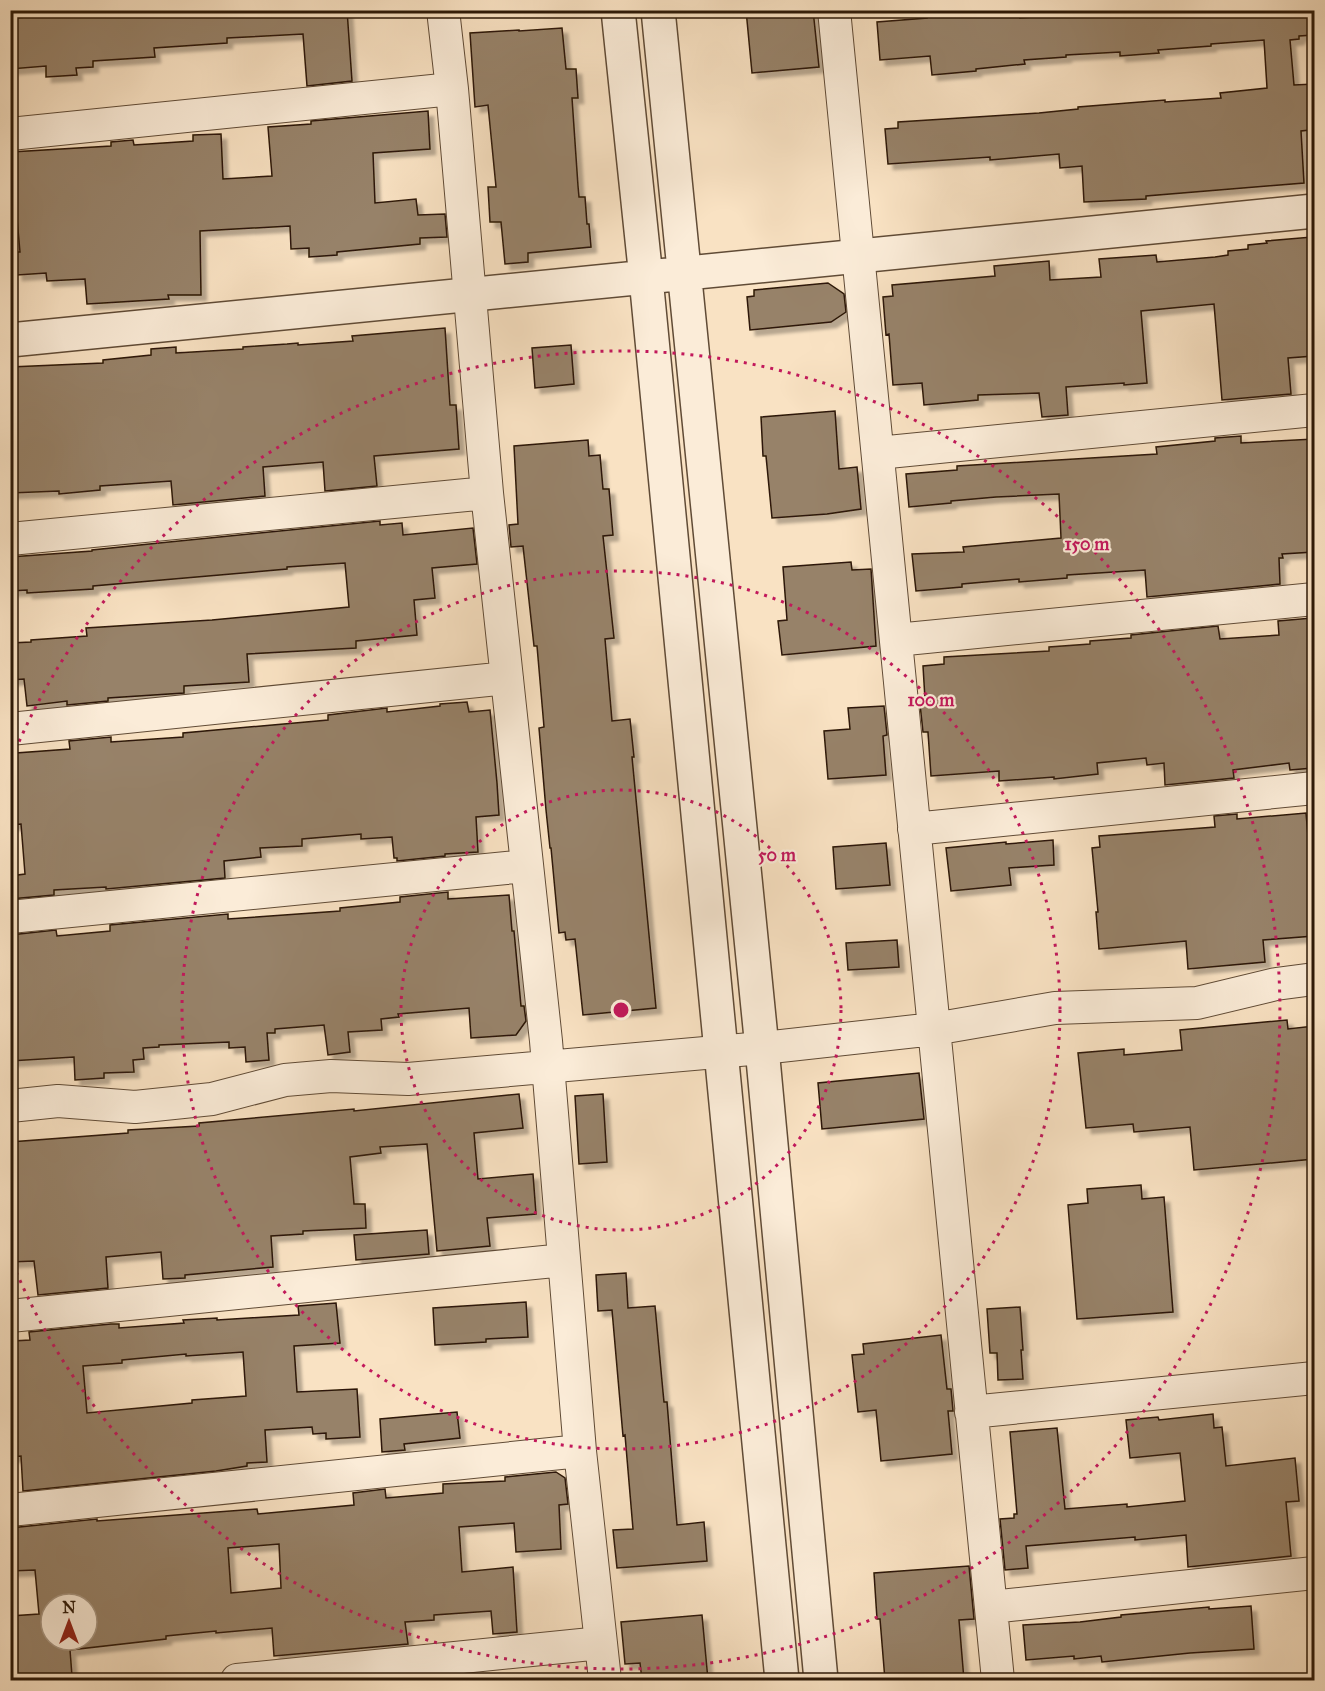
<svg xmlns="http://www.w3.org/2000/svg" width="1325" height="1691" font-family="'IM FELL Great Primer',serif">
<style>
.building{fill:#978269;stroke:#2d1907;stroke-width:1.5;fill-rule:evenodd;filter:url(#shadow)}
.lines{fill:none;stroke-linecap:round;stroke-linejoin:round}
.minor-casing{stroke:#604b36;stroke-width:34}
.tertiary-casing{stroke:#604b36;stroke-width:36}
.minor{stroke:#fbecd8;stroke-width:32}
.tertiary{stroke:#fbecd8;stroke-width:33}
.ring{fill:none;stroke:#c2185b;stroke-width:3;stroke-dasharray:3 6}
.centre{fill:#c2185b;stroke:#fbecd8;stroke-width:3}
.ring-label{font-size:18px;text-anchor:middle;font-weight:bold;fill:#c2185b;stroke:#fbecd8;stroke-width:4.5;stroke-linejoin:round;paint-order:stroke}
</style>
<defs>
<filter id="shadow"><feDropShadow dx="5.5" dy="5.5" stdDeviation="1.5" flood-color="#0004"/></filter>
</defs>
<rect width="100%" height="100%" fill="#f9e2c3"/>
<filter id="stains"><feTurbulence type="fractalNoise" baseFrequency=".00333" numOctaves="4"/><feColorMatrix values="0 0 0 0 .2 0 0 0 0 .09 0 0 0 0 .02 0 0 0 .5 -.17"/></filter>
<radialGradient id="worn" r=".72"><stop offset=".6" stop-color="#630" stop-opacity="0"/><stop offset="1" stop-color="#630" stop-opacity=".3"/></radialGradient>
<path class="building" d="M100 10H152V13L191 10H347L352 81 307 86 303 34 227 38V43L154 48 155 57 93 61V67L76 68 77 75 46 77V66L10 69V18L100 13Z
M746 10H813L819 67 752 73Z
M965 10H1020V18L1079 14V10H1314V35L1299 36V39L1290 40 1294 85 1314 84V128H1310V130L1301 131 1304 183 1146 196V199L1084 202 1082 166 1060 168 1059 154 990 160V157L888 164 885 129 898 128V122L1039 113 1078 109V107L1165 100V102L1221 98 1220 93 1267 88 1264 40 1211 44V46L1158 50 1159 53 1120 56V52L1066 55V57L1024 60 1025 64 976 69V71L932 75 930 56 880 60 877 22 927 18 926 14Z
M562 28 566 69H576L578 98H572L578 186 579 197H585L587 224H589L591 247 528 253V262L505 264 501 222H490L488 187H496L488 105 475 107 470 33 519 30V31Z
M428 111 430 149 373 153 375 203 416 199 418 215 445 214 447 237 420 238V244L337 252V255L309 257V248L291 249 290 226 200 231 201 295H168L169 299 87 304 85 279 47 281 46 273 17 275 15 252H20L11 152 111 146V142L133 140 134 145 193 141V135L221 134 223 179 272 176 268 127 311 124V121Z
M1312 237 1314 275V356L1288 358 1291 394 1222 400 1214 304 1141 311 1147 383 1124 385V383L1066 387 1068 415 1042 417 1039 393 978 395V400L924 405 922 383 893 385 889 334 886 335 883 297 893 296 892 285 995 276 994 266 1049 261 1050 280 1101 277 1099 259 1156 255 1157 262 1215 257 1228 255V251L1248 249V245L1267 243 1266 241Z
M828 283 844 294 846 312 831 322 750 330 747 297 754 296V290Z
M445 328 450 405H456L459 449 374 456 377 486 325 491 323 462 263 467 265 496 173 505 171 481 100 486V490L59 494V491L10 493V367L103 363V360L151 355V349L176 347V353L243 349V347L287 344 298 343V345L353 341 352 336Z
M571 345 574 384 535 388 532 348Z
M835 411 839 469 857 467 861 509 827 514 772 518 766 456H763L761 417Z
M1241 436V443L1314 439V552L1282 554 1283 558H1279L1280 584 1147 597 1145 570 1067 575V578L1019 582V579L962 584V587L916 591 912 554 964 552 963 547 1061 538 1059 494 996 497 951 501V503L909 507 906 474 957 470V466L1157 454 1156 447 1215 441V438Z
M588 440 589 456 600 455 603 489H609L613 535 603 536 614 638 605 639 612 721 630 719 634 757H632L656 1008 583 1015 575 939 566 940 565 932 559 933 551 848H550L546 810 539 728 544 727 537 646H534L523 546 511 547 509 525 518 524 514 446Z
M380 521V525L402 523 403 535 473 528 477 564 432 568 435 598 414 600 417 635 356 641V648L247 654 249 682 184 686V693L108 698V701L67 705V701L27 706 24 679 10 680V643L31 642V640L87 636 86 628 212 620 349 607 345 563 287 567V569L93 586V589L27 593V590L10 591V557L92 551V550L159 543Z
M851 562 852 570 871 569 876 646 782 655 778 621 787 620 783 567Z
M1312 618 1314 648V740H1311L1313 768 1290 770 1289 763 1233 770 1234 778 1165 785 1164 763 1147 765 1146 758 1097 763 1098 774 1054 779V777L999 781V771L931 776 928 732H923L920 704H922L921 699H925L923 666 944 664V657L1049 651V647L1090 644V641L1131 638V635L1218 626 1220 639 1279 635 1278 621Z
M467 702 469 712 490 710 497 783 499 815 476 817 478 852 445 854V856L397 861V858H394L392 837 361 839V834L302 839V846L260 848 261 857 224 861 225 878 106 889V887L54 890V895L10 899V876L25 874 21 824 10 825V756H16V753L70 749 69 741 111 737V742L183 737V733L328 720V715L387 708V712L440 706V704Z
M884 706 887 735 883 736 886 775 828 779 824 731 850 729 848 708Z
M1306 813 1313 892 1314 891V936L1263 940 1265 962 1188 969 1186 941 1099 949 1096 912H1098L1092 848 1100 847 1099 836 1215 827 1214 816 1237 814V819Z
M1053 840 1054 865 1009 868 1011 885 951 891 946 848 1006 842V844Z
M886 843 890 885 836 889 833 847Z
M448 892V899L509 895 512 931H514L521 1006H524L526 1021 516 1035 471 1038 469 1008 398 1014 399 1017 381 1019 382 1030 348 1032 350 1052 328 1055 324 1025 275 1029V1033H267L269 1060 246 1062 245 1047 229 1048V1042L159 1045V1047L143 1048 144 1059 133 1060 134 1072 104 1073V1078L75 1080 74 1057 10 1061V935L56 930 57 936 110 931V925L228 914V919L340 911V908L400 902V897Z
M897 940 899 967 848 970 846 943Z
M1287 1020 1288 1029 1314 1026V1159L1194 1170 1190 1127 1134 1132 1133 1124 1086 1128 1078 1053 1124 1049V1055L1182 1050 1180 1030Z
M919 1073 924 1119 822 1129 818 1083Z
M519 1094 523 1128 474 1133 478 1179 533 1174 536 1214 487 1218 490 1246 437 1251 427 1144 380 1147 381 1153 350 1157 354 1204H365L366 1228 303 1231V1234L271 1236 273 1267 185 1275V1278L163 1279 161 1252 106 1257 108 1288 38 1295 34 1261 10 1262V1142L128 1133V1130L199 1126V1123L354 1109V1111Z
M603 1094 607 1162 579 1164 575 1096Z
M1141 1185 1142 1199 1164 1197 1173 1312 1077 1319 1068 1205 1088 1203 1087 1189Z
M427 1230 429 1254 356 1260 354 1235Z
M626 1273 628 1308 655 1306 663 1392 664 1402H667L677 1525 704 1522 707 1561 617 1568 613 1530 633 1529 625 1435 623 1436 612 1310 598 1311 596 1275Z
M526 1302 528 1337 486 1339V1342L435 1345 433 1308Z
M336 1303 340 1343 294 1346 297 1392 357 1389 360 1437 326 1439V1433L313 1434 312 1427 265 1430 267 1462 247 1463V1466L216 1471 23 1491 21 1456 10 1457V1370L16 1369 13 1341 30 1340 29 1332 111 1324H119V1328L184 1323 183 1320 217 1318V1320L299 1315 298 1306ZM243 1352 246 1396 192 1400V1403L87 1413 83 1366 122 1363V1360L186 1354V1356Z
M1020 1307 1023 1350H1021L1023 1379 998 1380 997 1353H990L987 1309Z
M941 1335 947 1389H951L953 1411H948L952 1454 881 1461 876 1410 858 1412 852 1355 864 1354 863 1344Z
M457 1412 460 1438 404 1444 405 1450 382 1452 380 1419Z
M1213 1414 1214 1428 1222 1427 1226 1466 1295 1458 1299 1501 1286 1502 1291 1556 1188 1567 1186 1535 1135 1540V1537L1026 1546 1028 1568 1005 1570 1000 1519 1014 1518V1514H1017L1010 1432 1057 1428 1065 1509 1127 1504V1507L1185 1501 1180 1453 1130 1458 1126 1420 1158 1417 1159 1420Z
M556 1472 565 1478 568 1504 559 1505 561 1549 516 1552 514 1523 459 1527 462 1572 513 1567 517 1632 493 1634 491 1611 434 1615V1620L405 1622 408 1644 274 1656 272 1628 216 1633V1631L166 1636V1639L70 1650 72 1676 10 1680V1616L39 1614 35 1570 10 1571V1528L97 1519V1521L257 1509 258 1514 354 1505 353 1493 385 1489 386 1498 443 1493V1484L505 1481V1477ZM279 1544 281 1588 231 1593 228 1548ZM51 1604H87V1640H51Z
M969 1566 974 1619 959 1620 964 1680H885L880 1619H877L874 1573Z
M1251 1606 1254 1649 1190 1653 1102 1662 1101 1656 1074 1659V1656L1026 1660 1023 1625 1080 1622 1121 1617V1615L1209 1607V1609Z
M702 1615 708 1680H642L640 1663 625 1664 621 1622Z"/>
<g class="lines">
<defs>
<path id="minor" d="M443 10 452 89 487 493 546 1041 580 1451 605 1680
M834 10 998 1680
M10 134 452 89
M878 453 1314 410
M10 539 487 493
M896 640 1314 599
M10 729 507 678
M914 829 1314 788
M10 917 526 866
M10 1106 58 1101 135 1107 212 1099 285 1080 331 1076 408 1079 762 1048 934 1029 1055 1008 1197 1003 1276 984 1314 979
M10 1316 564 1260
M971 1412 1314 1378
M10 1510 580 1451
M991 1607 1314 1573
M237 1680 601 1643"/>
<path id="tertiary" d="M618 10 646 278 782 1680
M658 10 762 1048 821 1680
M10 340 1314 211"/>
</defs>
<use href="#minor" class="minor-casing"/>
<use href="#tertiary" class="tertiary-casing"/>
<use href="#minor" class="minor"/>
<use href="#tertiary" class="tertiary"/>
</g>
<g class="ring">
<circle cx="621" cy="1010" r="220"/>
<circle cx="621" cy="1010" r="439"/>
<path d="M12 758A659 659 0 1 1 12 1262"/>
</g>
<circle cx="621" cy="1010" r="9" class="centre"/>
<g class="ring-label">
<text x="1087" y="550">150 m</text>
<text x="931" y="706">100 m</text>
<text x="777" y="861">50 m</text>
</g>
<rect width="1325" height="1691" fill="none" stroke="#f9e2c3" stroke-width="36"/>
<rect x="12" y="12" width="1301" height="1667" fill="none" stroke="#2d1907" stroke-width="3"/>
<rect x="18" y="18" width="1289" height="1655" fill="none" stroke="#2d1907" stroke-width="1.5"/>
<g transform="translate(69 1622)"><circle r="28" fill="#fbecd8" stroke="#a99884" stroke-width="1.5"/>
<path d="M0-4.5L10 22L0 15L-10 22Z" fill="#8f2418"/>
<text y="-9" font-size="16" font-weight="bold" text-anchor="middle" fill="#2d1907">N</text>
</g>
<rect width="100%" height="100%" filter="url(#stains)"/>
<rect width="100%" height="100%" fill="url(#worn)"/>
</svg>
